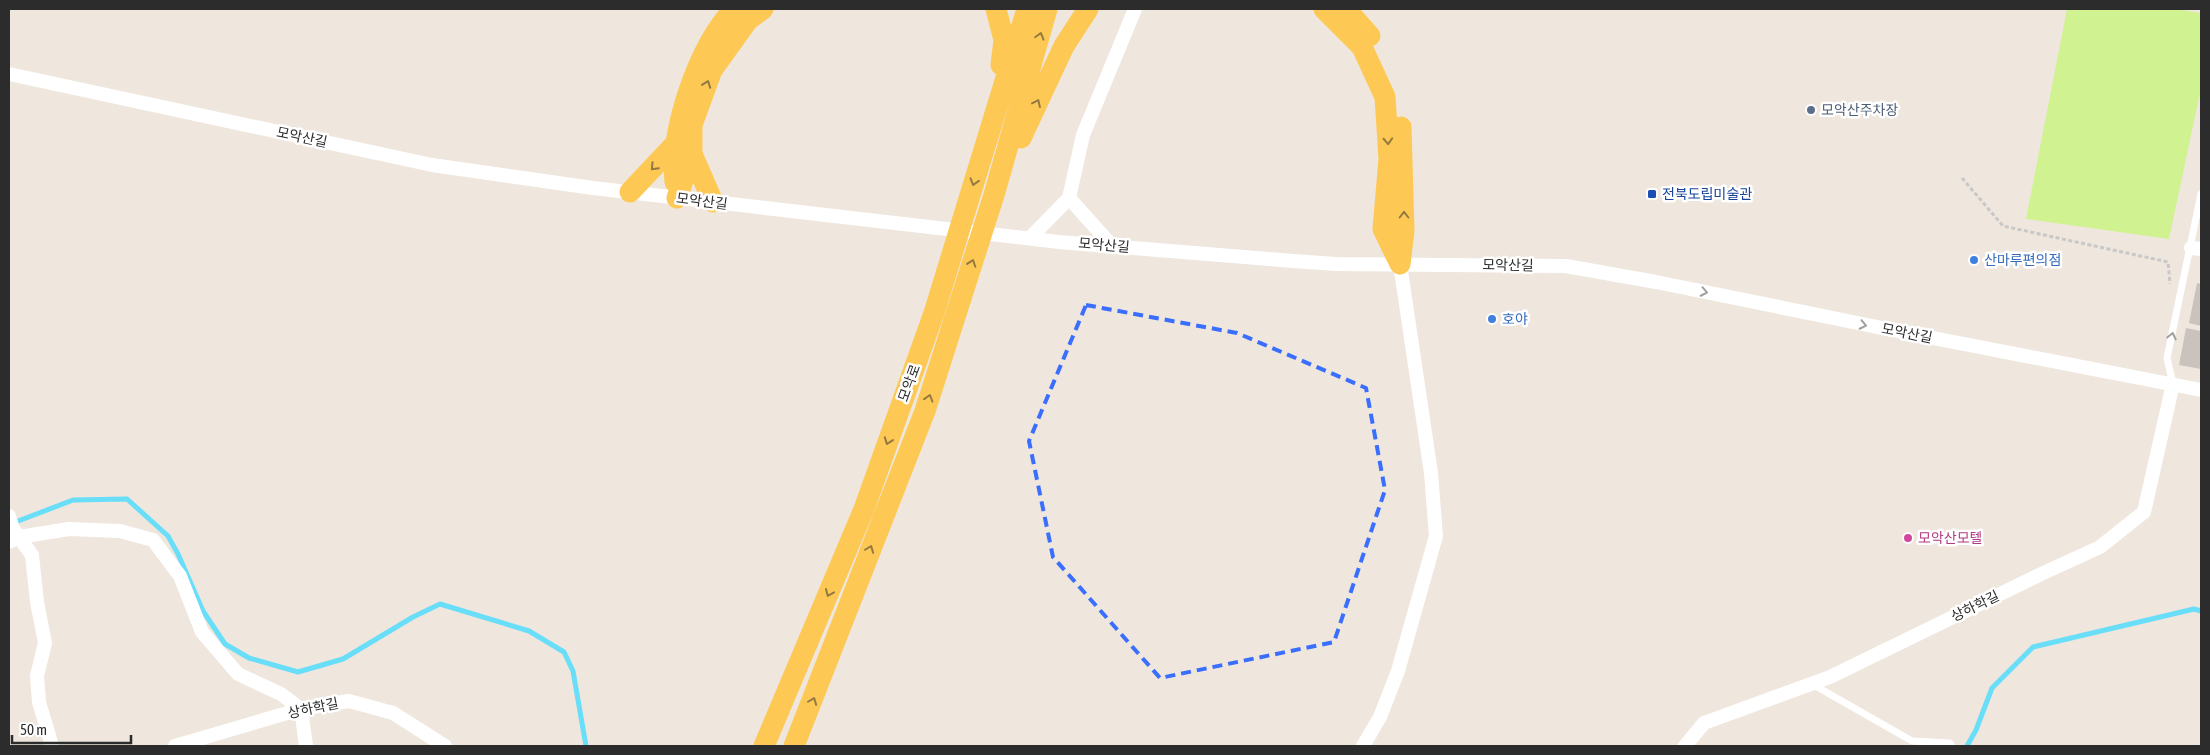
<svg xmlns="http://www.w3.org/2000/svg" width="2210" height="755" font-family="'Asap Condensed','Noto Sans KR',sans-serif">
<style>
.pitch{fill:#d0f290}
.lines{fill:none;stroke-linecap:round;stroke-linejoin:round}
.stream{stroke:#68def9;stroke-width:5}
.building{fill:#cac3bd}
.path{stroke:#c8c8c8;stroke-width:3;stroke-dasharray:4 2.5;stroke-linecap:butt}
.lane{stroke:#fff;stroke-width:7}
.street{stroke:#fff;stroke-width:14}
.primary{stroke:#fdc954;stroke-width:21}
.oneway{stroke:#947a40}
.oneway2{stroke:#a0a0a0}
.marked{fill:none;stroke:#3a6eff;stroke-width:4;stroke-dasharray:10 6;stroke-linejoin:round}
.service-dot{fill:#5c6f8a;stroke:#fff;stroke-width:2}
.transit-dot{fill:#1a4fb4;stroke:#fff;stroke-width:2}
.shop-dot{fill:#3f7fe0;stroke:#fff;stroke-width:2}
.hotel-dot{fill:#d1479c;stroke:#fff;stroke-width:2}
.labels{text-anchor:middle;stroke-width:5;stroke-linejoin:round;paint-order:stroke}
.service-label{font-size:14px;fill:#4e5e75;stroke:#fff;text-anchor:start}
.street-label{font-size:14px;fill:#2c2c2c;stroke:#fff}
.transit-label{font-size:14px;fill:#164399;stroke:#fff;text-anchor:start}
.shop-label{font-size:14px;fill:#366cbe;stroke:#fff;text-anchor:start}
.hotel-label{font-size:14px;fill:#b23c85;stroke:#fff;text-anchor:start}
</style>
<rect width="100%" height="100%" fill="#efe6dd"/>
<path class="pitch" d="M2067 9H2174L2201 13V88L2169 239 2026 219Z"/>
<g class="lines">
<path class="stream" d="M13 523 73 500 127 499 168 536 178 554 203 611 225 644 249 658 298 672 343 659 413 617 440 604 529 631 564 652 573 671 586 746
M1967 746 1976 730 1992 688 2033 647 2194 609 2201 611"/>
</g>
<path class="building" d="M2197 283 2201 284V326L2189 323Z
M2186 328 2201 331V369L2179 365Z"/>
<g class="lines">
<path class="path" d="M1962 178 2003 226 2168 262 2170 284"/>
<path class="lane" d="M2173 384 2167 358 2201 194
M1812 684 1912 741 1950 743 1952 746"/>
<path class="street" d="M9 74 432 165 593 188 1059 242 1293 261 1336 264 1566 266 1656 282 1887 329 2201 390
M1069 198 1112 246
M1030 238 1069 198 1083 135 1135 9
M2191 248 2201 249
M9 516 13 529 32 555 37 602 45 643 37 676 39 702 52 746
M9 542 19 537 69 529 120 531 153 540 180 576 202 632 238 674 281 694 301 709 306 746
M175 746 301 709 349 701 393 713 445 746
M1363 746 1380 717 1398 671 1436 536 1431 473 1400 264
M1685 746 1704 723 1830 677 2039 575 2100 547 2144 512 2173 384"/>
<path class="primary" d="M996 9 1004 40 1001 65
M1324 9 1362 47 1385 97 1389 159 1383 229 1400 264
M1346 9 1370 36
M1021 138 1064 46 1088 9
M692 154 713 202
M675 182C670 130 698 47 734 9
M630 192 677 142
M677 198 692 154V125L712 70 748 20 763 9
M1400 264 1404 231 1401 127
M764 746 864 509 934 313 1027 9
M794 746 925 411 994 195 1047 9"/>
</g>
<defs><path id="oneway-chevron" d="M-2-3.5L2.5 0L-2 3.5" fill="none" stroke-width="1.6" stroke-linecap="round" stroke-linejoin="round" transform="scale(1.25)"/></defs>
<g class="oneway">
<use href="#oneway-chevron" transform="translate(1040 36) rotate(-74)"/>
<use href="#oneway-chevron" transform="translate(707 84) rotate(-70)"/>
<use href="#oneway-chevron" transform="translate(1037 103) rotate(-65)"/>
<use href="#oneway-chevron" transform="translate(1388 141) rotate(87)"/>
<use href="#oneway-chevron" transform="translate(654 167) rotate(133)"/>
<use href="#oneway-chevron" transform="translate(974 182) rotate(107)"/>
<use href="#oneway-chevron" transform="translate(1404 215) rotate(-90)"/>
<use href="#oneway-chevron" transform="translate(972 263) rotate(-71)"/>
<use href="#oneway-chevron" transform="translate(929 398) rotate(-73)"/>
<use href="#oneway-chevron" transform="translate(888 441) rotate(110)"/>
<use href="#oneway-chevron" transform="translate(870 549) rotate(-69)"/>
<use href="#oneway-chevron" transform="translate(829 593) rotate(113)"/>
<use href="#oneway-chevron" transform="translate(813 701) rotate(-69)"/>
</g>
<g class="oneway2">
<use href="#oneway-chevron" transform="translate(1704 292) rotate(12)"/>
<use href="#oneway-chevron" transform="translate(1863 325) rotate(12)"/>
<use href="#oneway-chevron" transform="translate(2172 336) rotate(-77)"/>
</g>
<path class="marked" d="M1086 305 1237 333 1366 388 1385 490 1334 642 1160 678 1053 557 1029 441Z"/>
<circle class="service-dot" cx="1811" cy="110" r="5"/>
<rect class="transit-dot" x="1647" y="189" width="10" height="10" rx="2.5"/>
<g class="shop-dot">
<circle cx="1974" cy="260" r="5"/>
<circle cx="1492" cy="319" r="5"/>
</g>
<circle class="hotel-dot" cx="1908" cy="538" r="5"/>
<g class="labels">
<g class="service-label">
<text x="1821" y="115">모악산주차장</text>
</g>
<g class="street-label">
<text transform="translate(302 137) rotate(12)" y="5">모악산길</text>
<text transform="translate(702 201) rotate(7)" y="5">모악산길</text>
<text transform="translate(1104 245) rotate(5)" y="5">모악산길</text>
<text transform="translate(1508 265) rotate(1)" y="5">모악산길</text>
<text transform="translate(1907 333) rotate(11)" y="5">모악산길</text>
<text transform="translate(909 383) rotate(-70)" y="5">모악로</text>
<text transform="translate(1975 606) rotate(-26)" y="5">상하학길</text>
<text transform="translate(313 708) rotate(-12)" y="5">상하학길</text>
</g>
<g class="transit-label">
<text x="1662" y="199">전북도립미술관</text>
</g>
<g class="shop-label">
<text x="1984" y="265">산마루편의점</text>
<text x="1502" y="324">호야</text>
</g>
<g class="hotel-label">
<text x="1918" y="543">모악산모텔</text>
</g>
</g>
<rect width="2210" height="755" fill="none" stroke="#2c2c2c" stroke-width="20"/>
<path d="M12 735v8h119v-8" fill="none" stroke="#2c2c2c" stroke-width="2.5"/>
<text x="20" y="735" font-size="15" fill="#2c2c2c" stroke="#ffffff" stroke-width="4" paint-order="stroke">50 m</text>
</svg>
